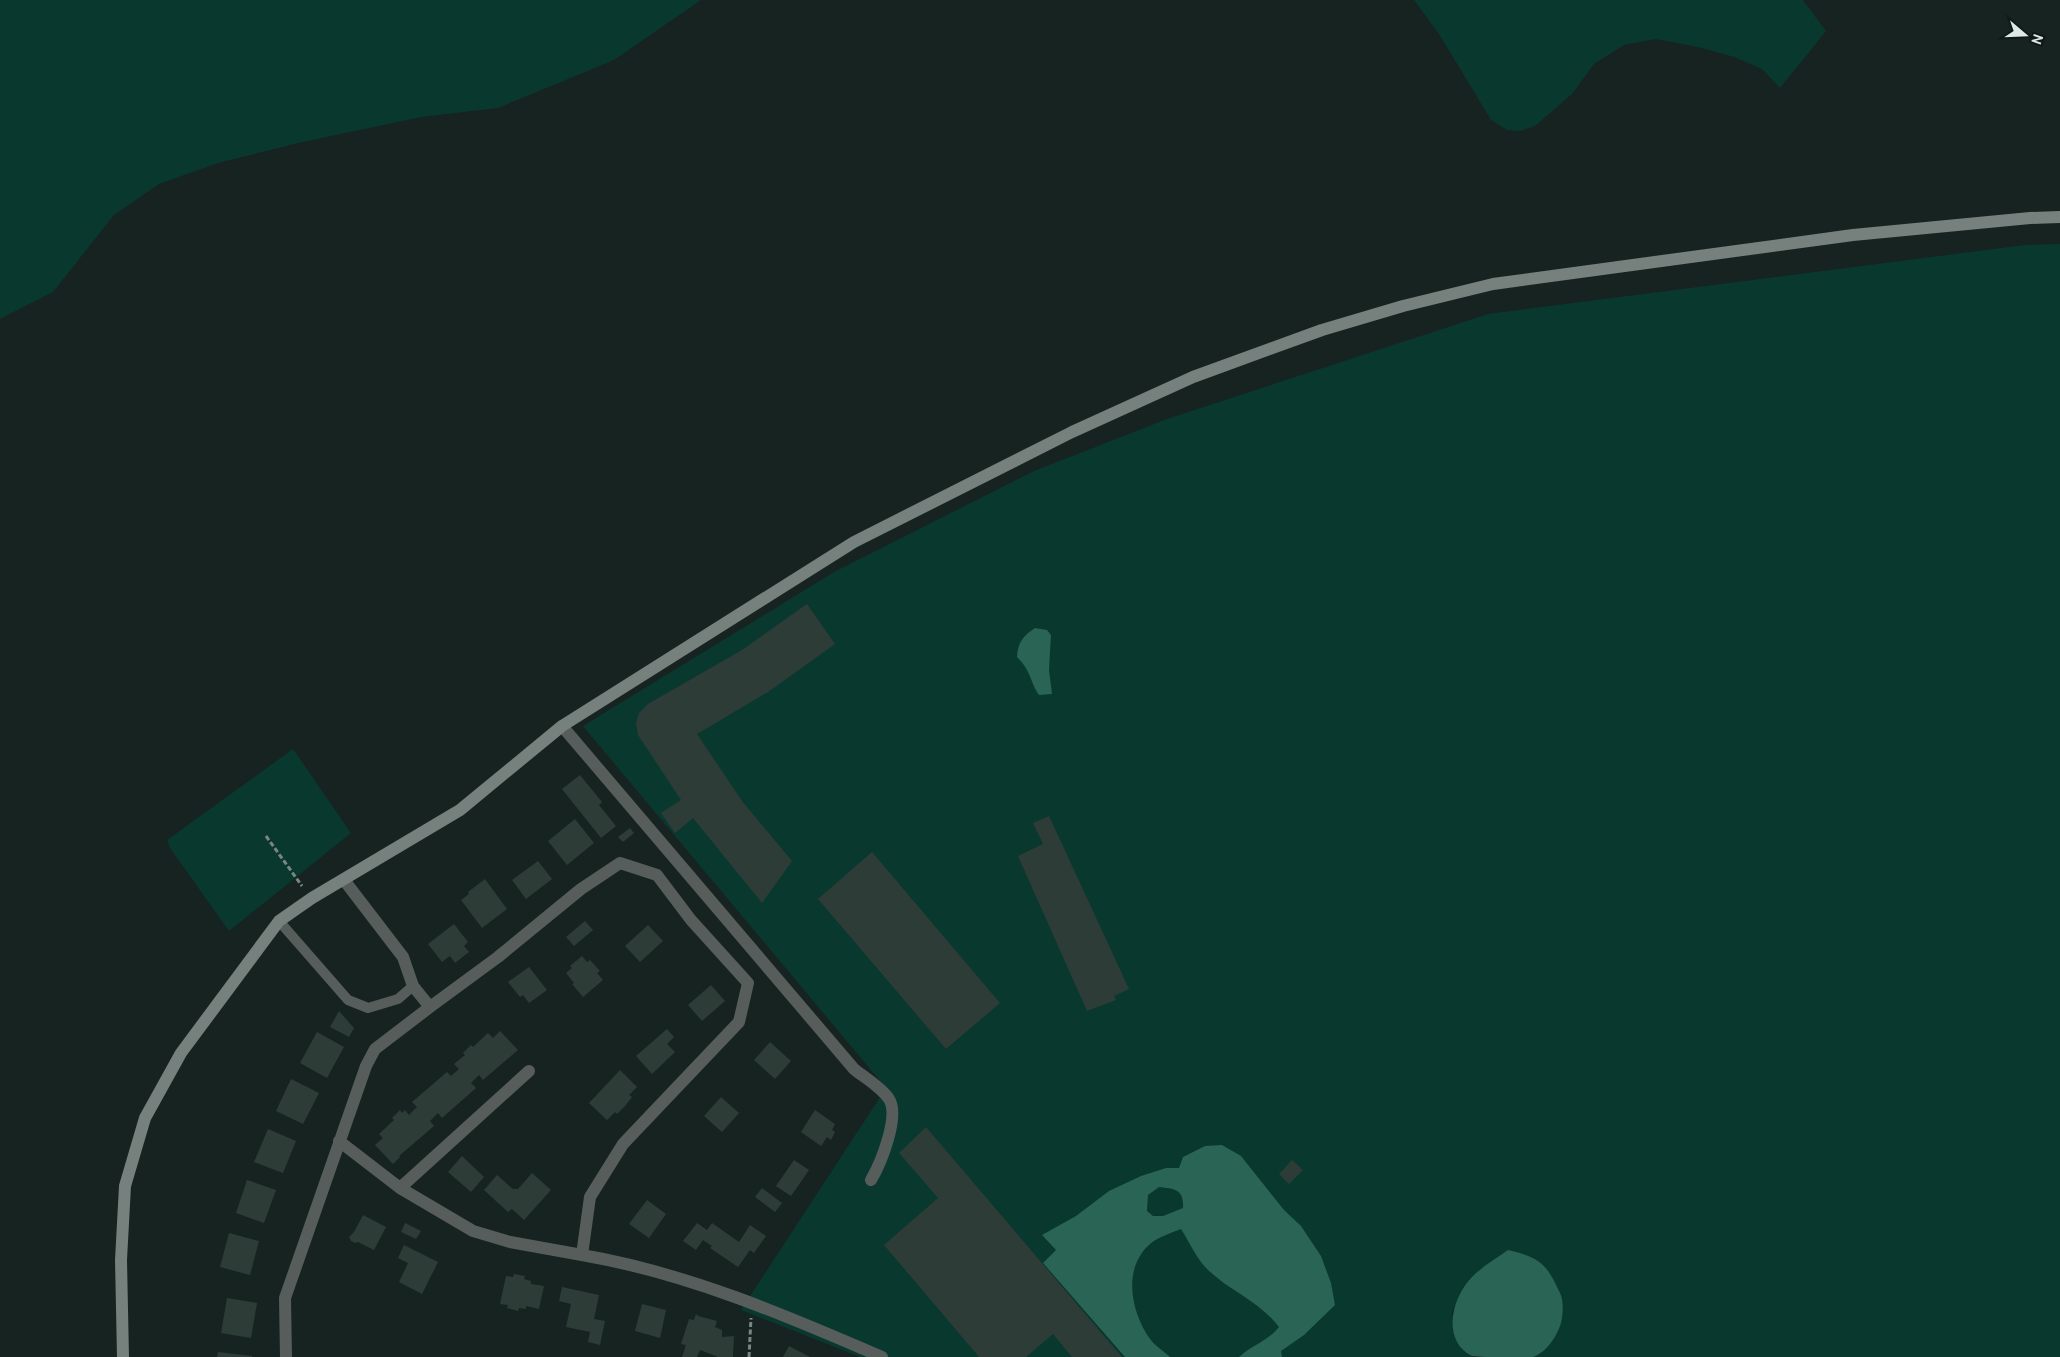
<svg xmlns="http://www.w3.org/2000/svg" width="2060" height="1357" font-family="Cabin,sans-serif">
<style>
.green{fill:#09382e}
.water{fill:#296455;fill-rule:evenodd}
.building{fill:#2e3c38}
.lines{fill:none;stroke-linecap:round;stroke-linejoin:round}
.path{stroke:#7b8583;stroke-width:3;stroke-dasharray:5 2.5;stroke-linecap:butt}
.lane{stroke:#575d5b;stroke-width:10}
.street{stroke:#575d5b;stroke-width:12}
.secondary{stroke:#76807d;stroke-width:12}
</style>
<rect width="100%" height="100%" fill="#172320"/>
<path class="green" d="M0 0H701L614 60 498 108 421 117 298 143 218 163 159 184 114 215 53 292 0 319Z
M1414 0H1803L1826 31 1780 88 1762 69 1734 57 1698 47 1655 39 1624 45 1594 64 1572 94 1535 126 1520 131 1507 130 1491 120 1439 34Z
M2060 244V1357H1532L1542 1351 1479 1271 1464 1287 1452 1313 1461 1348 1474 1357H860L741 1310 886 1088 583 726 834 572 1034 471 1167 419 1488 314 2025 245Z
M293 749 351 833 229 931 170 848 167 840Z"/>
<path class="water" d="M1035 628 1047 630 1051 635 1049 670 1052 694 1039 695C1029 680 1032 672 1017 657 1018 642 1023 636 1035 628Z
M1222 1145 1241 1156 1284 1210 1301 1226 1321 1256 1331 1283 1335 1305 1304 1335 1281 1351 1282 1357H1239C1252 1345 1268 1341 1279 1327 1261 1303 1232 1292 1209 1271 1197 1260 1190 1243 1181 1229 1171 1233 1158 1237 1150 1244 1122 1268 1131 1313 1150 1339 1155 1346 1164 1351 1170 1357H1125L1043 1263 1056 1250 1042 1235 1076 1216 1109 1191 1141 1176 1166 1168H1179L1183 1157 1205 1146ZM1159 1187C1175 1189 1184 1189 1183 1208L1163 1216H1153L1147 1211 1148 1195Z
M1508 1250C1541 1258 1546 1263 1560 1293 1564 1301 1563 1314 1561 1323 1557 1336 1547 1352 1533 1357 1524 1357 1509 1357 1499 1357 1491 1357 1479 1357 1472 1356 1445 1343 1450 1308 1464 1287 1474 1271 1493 1261 1508 1250Z"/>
<path class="building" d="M807 604 835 644 768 692 697 734 742 801 792 861 762 903 693 818 675 833 661 813 681 800 638 735 636 723 639 713 648 704 742 650Z
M580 775 602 802 599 805 616 826 601 838 562 789Z
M1049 816 1129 989 1114 996 1116 1000 1087 1011 1018 856 1043 844 1033 823Z
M575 819 594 843 567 865 548 841Z
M630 828 634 833 623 842 618 837Z
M872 852 1000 1003 946 1049 818 899Z
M538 861 552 879 526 899 512 880Z
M485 879 507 909 482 928 461 900 469 894 468 892Z
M585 921 593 930 574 946 566 937Z
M454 924 468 942 464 946 469 952 455 963 450 956 442 962 428 944Z
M648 925 663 941 640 962 625 946Z
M582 956 587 962 590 960 600 971 597 973 603 980 583 997 572 984 574 983 566 973 572 968 570 966Z
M529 967 547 990 529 1003 523 995 520 997 508 982Z
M711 985 725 1001 702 1021 688 1005Z
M339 1011 354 1028 349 1037 330 1027Z
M667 1029 674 1037 667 1044 675 1052 652 1074 636 1056Z
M500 1031 518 1050 483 1080 479 1075 471 1083 476 1088 442 1118 438 1113 430 1121 434 1126 399 1156 400 1157 393 1164 375 1145 383 1138 379 1134 394 1120 392 1118 400 1110 402 1113 405 1110 409 1115 417 1107 412 1102 447 1072 451 1076 459 1069 454 1064 465 1055 463 1053 471 1045 473 1047 488 1033 493 1038Z
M317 1032 344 1047 327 1078 300 1063Z
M770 1042 791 1061 775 1079 754 1060Z
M620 1070 637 1087 629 1095 632 1097 625 1106 617 1114 615 1112 607 1120 589 1103Z
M291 1079 319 1093 303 1124 276 1111Z
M721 1097 739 1113 722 1132 704 1116Z
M815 1110 835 1124 832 1130 835 1132 831 1140 827 1137 821 1146 801 1132Z
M926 1127 1122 1357H1072L1053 1334 1026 1357H979L952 1325 884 1245 938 1198 899 1153Z
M268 1129 296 1141 283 1173 254 1162Z
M462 1156 484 1177 471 1192 448 1172Z
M794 1160 809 1170 791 1196 776 1186Z
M1292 1160 1303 1170 1289 1184 1279 1174Z
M532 1173 551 1190 524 1220 512 1209 508 1212 484 1190 497 1175 513 1189H518Z
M247 1180 276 1190 264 1223 236 1213Z
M762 1188 782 1203 775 1212 755 1197Z
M647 1200 666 1214 649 1238 629 1224Z
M363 1215 386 1227 374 1250 358 1242 355 1243 351 1241 349 1237 354 1232Z
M405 1223 421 1231 416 1239 401 1232Z
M697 1223 707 1230 712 1223 739 1242 750 1225 766 1236 754 1253 750 1250 738 1267 710 1248 712 1246 703 1240 696 1250 683 1241Z
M229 1233 259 1241 250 1275 220 1267Z
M404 1245 438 1262 422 1294 399 1282 408 1263 398 1258Z
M514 1274 525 1276 524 1279 531 1281V1284L544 1286 539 1309 526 1306V1309L519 1308 518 1311 507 1308 508 1305 500 1304 506 1276 513 1277Z
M562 1287 599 1295 594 1319 605 1321 600 1345 588 1342 590 1332 566 1327 571 1304 559 1301Z
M227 1298 257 1303 251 1338 221 1333Z
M642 1304 666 1310 660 1338 635 1331Z
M696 1314 698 1316 717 1321 715 1327 722 1330V1337L734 1336 733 1357H718L700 1350 697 1357H682L686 1345 681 1344 689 1319 694 1320Z
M789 1346 810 1357H783Z
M218 1352 252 1356V1357H217Z"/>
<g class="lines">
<path class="path" d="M266 836 302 886
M749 1357 751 1318"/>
<path class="lane" d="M279 921 348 1000 368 1008 398 999 413 986"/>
<path class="street" d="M562 726 854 1069C865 1078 881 1087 889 1099 900 1116 881 1163 871 1180
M344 880 403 957 413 986 430 1007 498 957 581 889 620 863 657 875 691 920 748 983 739 1022 623 1144 590 1197 582 1255C687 1273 785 1315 882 1357
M339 1141 400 1188 473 1231 510 1242 582 1255
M400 1188 529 1071
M286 1357 285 1298 366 1066 375 1049 430 1007"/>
<path class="secondary" d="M123 1357 121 1260 125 1186 145 1118 181 1053 279 921 312 898 460 810 562 726 854 542 1072 432 1193 377 1322 330 1403 306 1493 284 1853 235 2030 218 2060 217"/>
</g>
<g transform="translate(2025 35) rotate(109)" stroke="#0e1a17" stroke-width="4" paint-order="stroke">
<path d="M0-4L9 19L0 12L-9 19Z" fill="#e0e8e6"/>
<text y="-8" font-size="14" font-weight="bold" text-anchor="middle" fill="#e0e8e6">N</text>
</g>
</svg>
